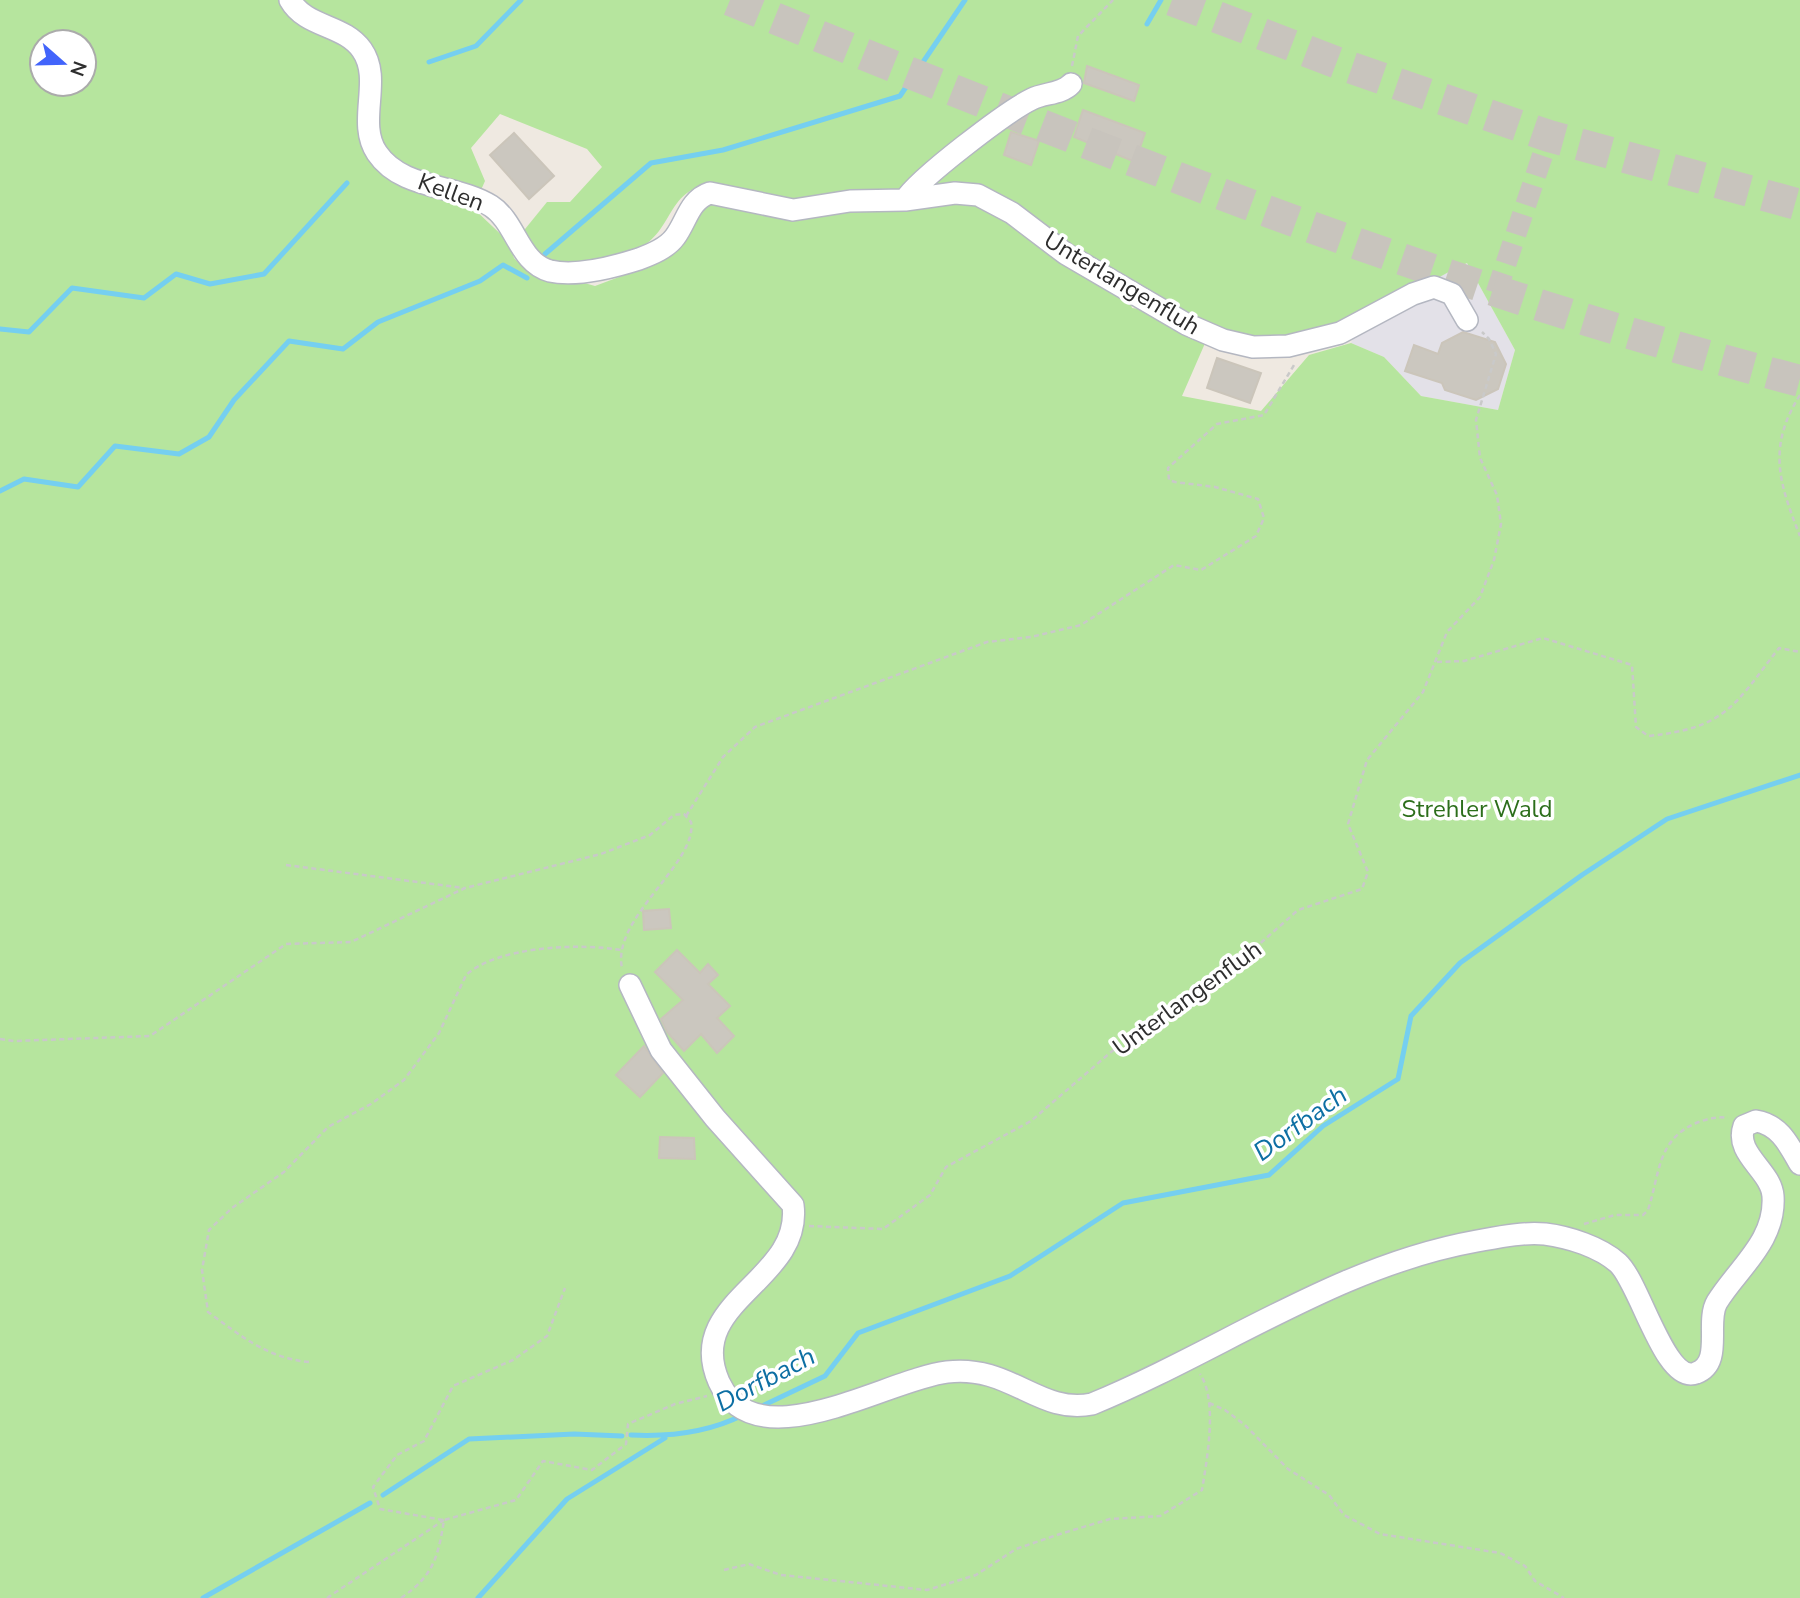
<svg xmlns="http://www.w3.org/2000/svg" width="1800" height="1598" font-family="'Nunito Sans',sans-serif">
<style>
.industrial{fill:#e3e1e8}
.green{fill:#b6e59e;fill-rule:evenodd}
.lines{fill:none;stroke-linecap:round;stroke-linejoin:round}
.stream{stroke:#75cff0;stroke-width:5}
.building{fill:#cbc7bf;stroke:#cbc5ba;stroke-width:2}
.minor-tunnel{stroke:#c8c4bd;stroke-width:21;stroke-dasharray:21 10;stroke-linecap:butt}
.highway-tunnel{stroke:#c8c4bd;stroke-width:32;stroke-dasharray:32 16;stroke-linecap:butt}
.minor-casing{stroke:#b4b7c1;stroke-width:24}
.path{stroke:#c9c9c9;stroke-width:2.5;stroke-dasharray:5 3.5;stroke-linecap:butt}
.minor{stroke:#fff;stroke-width:21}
.labels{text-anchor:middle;stroke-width:7;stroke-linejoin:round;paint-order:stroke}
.street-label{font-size:24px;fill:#2e2e2e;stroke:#fff}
.park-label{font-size:24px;fill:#2c6e1b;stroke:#fff}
.water-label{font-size:26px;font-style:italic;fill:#0d6fa3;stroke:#fff}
</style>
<rect width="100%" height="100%" fill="#efe9e1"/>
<path class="industrial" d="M1467 263 1515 350 1498 410 1421 396 1384 357 1351 343 1366 312Z"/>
<path class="green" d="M0 0H1800V1598H0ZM42 42H84V84H42ZM1003 108 999 129 969 151 930 189 933 192C946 190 962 185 975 186 1000 189 1042 231 1063 246 1115 280 1217 341 1281 339 1338 337 1415 288 1467 263L1515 350 1498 410 1421 396 1384 357 1351 343 1309 355 1261 411 1182 396 1206 341 1155 311 1132 308 1129 298 978 202 954 201 918 209 845 204 811 215 699 203 682 214 635 271 595 286 521 265 514 258 510 243 473 208 485 181 471 148 500 114 587 149 602 167 570 202H547L521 234C533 256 545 267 570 271 604 275 614 271 639 250 646 244 654 238 659 231 673 212 677 193 702 186L803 207 813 196 893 195Z"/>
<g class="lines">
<path class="stream" d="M1147 24 1161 0
M429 62 476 46 521 0
M545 254 651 163 723 150 900 96 965 0
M0 329 29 332 72 288 144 298 176 274 210 284 264 274 347 183
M0 491 24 479 78 487 115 446 179 454 209 437 234 400 289 341 343 349 378 322 480 281 503 265 527 278
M758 1408 825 1376 858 1333 1010 1276 1123 1203 1269 1175 1323 1126 1398 1079 1411 1016 1460 963 1582 875 1667 819 1800 775
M631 1435C670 1437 707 1433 743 1415
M383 1495 469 1439 574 1434 622 1436
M203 1598 370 1503
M478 1598 567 1499 665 1438"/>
</g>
<path class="building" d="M1087 66 1139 85 1134 101 1084 83Z
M1083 110 1145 133 1135 162 1074 137Z
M1011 132 1039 141 1031 165 1004 155Z
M514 133 554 176 529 199 490 155Z
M1463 332 1495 342 1506 364 1498 389 1476 400 1445 390 1442 383 1405 371 1414 345 1438 354 1442 343Z
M1217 358 1261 373 1250 403 1207 388Z
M669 909 671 928 644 930 643 911Z
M677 950 700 973 708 964 718 975 708 984 730 1006 717 1018 734 1036 717 1053 701 1034 684 1051 667 1032 661 1019 683 1000 655 972Z
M644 1046 663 1073 640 1097 616 1075Z
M660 1137 694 1138 695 1159 659 1158Z"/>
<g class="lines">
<path class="minor-tunnel" d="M1496 293 1549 136"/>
<path class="highway-tunnel" d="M730 0C1082 143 1432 285 1800 381
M1172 0 1346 66 1549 136 1800 205"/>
<defs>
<path id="minor" d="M290 0C306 28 344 24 362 50 383 80 356 122 377 153 402 190 456 184 491 206 516 222 519 263 550 271 576 277 614 267 639 259 652 254 667 248 675 237 687 221 689 200 710 193L793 210 850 201 905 200 955 193 978 195 1012 213 1066 254 1186 324 1223 340 1253 347 1288 346 1340 333 1413 294 1434 287 1452 294 1467 320
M905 200C918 179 1007 111 1032 99 1044 93 1062 94 1071 84
M630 985 661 1050 715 1118 793 1205C803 1281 683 1301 719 1382 756 1463 887 1379 947 1372 1010 1364 1039 1415 1092 1404 1221 1351 1337 1266 1477 1241 1499 1237 1522 1232 1545 1234 1569 1237 1600 1247 1618 1263 1640 1283 1665 1385 1696 1373 1724 1363 1705 1322 1717 1302 1738 1268 1776 1241 1773 1196 1771 1170 1734 1154 1744 1126L1756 1121C1780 1125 1789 1145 1800 1164"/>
</defs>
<use href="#minor" class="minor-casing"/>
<path class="path" d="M1072 66 1078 36 1113 0
M1800 395C1767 447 1779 483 1800 536
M1437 662 1464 661 1543 638 1632 665 1636 727 1648 736C1726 728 1734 706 1779 648L1800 652
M686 816 723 757 755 727 987 642 1031 637 1081 625 1174 565 1201 570 1256 536 1264 518 1258 499 1215 487 1175 482 1169 480 1168 468 1217 424 1264 415 1294 365
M286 865 464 888
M0 1039 14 1041 150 1036 286 944 351 942 465 888 601 854 650 835 674 815 684 814 691 822C698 863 611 918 622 968
M1584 1224 1615 1215H1643L1648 1210C1660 1173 1657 1140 1696 1123 1707 1119 1717 1116 1728 1118
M809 1226 883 1229 930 1195 946 1167 1031 1121 1111 1052 1163 1014 1213 985 1298 910 1362 889 1368 872 1348 824 1367 760 1423 692 1447 632 1480 597 1494 560 1501 524 1497 495 1480 458 1476 420 1496 354 1489 339 1482 332
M309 1362C267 1358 241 1336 208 1312L202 1270 209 1230 232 1208 284 1172 328 1127 371 1104 404 1080 439 1033 466 975C498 946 580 943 621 950
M1209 1403 1225 1410 1245 1425 1288 1469 1329 1495 1344 1515 1380 1534 1500 1553 1525 1566 1535 1581 1564 1598
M443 1520 380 1509 373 1487 397 1455 424 1441 453 1386 513 1360 547 1336 565 1288
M724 1570 749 1564 781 1575 927 1590 976 1575 1016 1549 1060 1534 1110 1519 1160 1516 1202 1490C1207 1459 1218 1400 1200 1374
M327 1598 444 1520
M401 1598C433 1576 438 1558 444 1520L516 1500 543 1461 592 1470 626 1444 628 1424 675 1404 707 1396"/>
<use href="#minor" class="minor"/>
</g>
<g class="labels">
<g class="street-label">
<text transform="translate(451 192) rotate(20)" y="8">Kellen</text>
<text transform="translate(1122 283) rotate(31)" y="8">Unterlangenfluh</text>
<text transform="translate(1187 998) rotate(-36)" y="8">Unterlangenfluh</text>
</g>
<g class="park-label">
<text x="1477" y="817">Strehler Wald</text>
</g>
<g class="water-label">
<text transform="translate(1300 1123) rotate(-36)" y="9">Dorfbach</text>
<text transform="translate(765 1379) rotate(-28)" y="9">Dorfbach</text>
</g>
</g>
<g transform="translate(63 63) rotate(110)"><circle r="33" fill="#ffffff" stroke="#ababab" stroke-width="2"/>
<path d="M0-5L12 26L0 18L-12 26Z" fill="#4264fb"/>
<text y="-10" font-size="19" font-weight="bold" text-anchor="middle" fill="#2e2e2e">N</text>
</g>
</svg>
